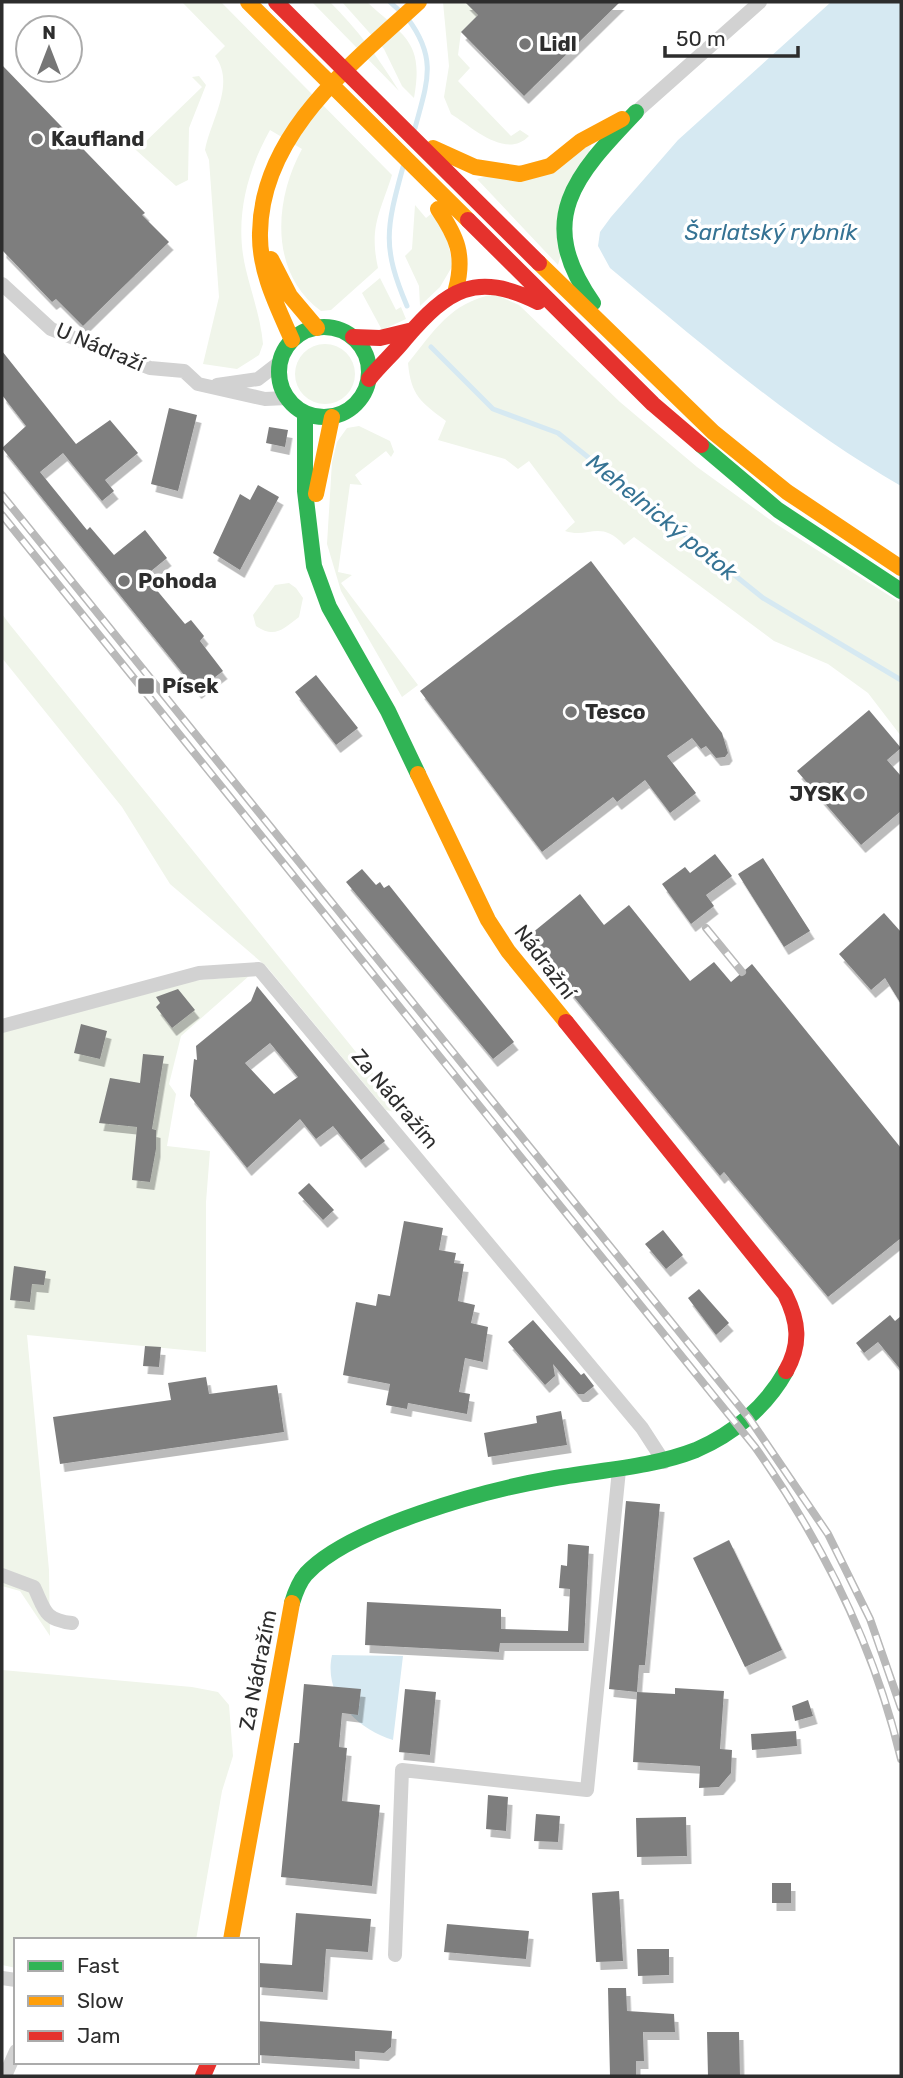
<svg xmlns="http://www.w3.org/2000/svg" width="903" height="2078" font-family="Rubik,sans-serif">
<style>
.green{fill:#f0f5ea}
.water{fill:#d6e9f2}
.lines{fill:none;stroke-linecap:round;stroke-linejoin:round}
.stream{stroke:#d6e9f2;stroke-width:5}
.building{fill:#7e7e7e;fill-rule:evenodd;filter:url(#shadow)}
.street{stroke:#d2d2d2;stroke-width:14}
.fast{stroke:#30b455;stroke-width:16}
.slow{stroke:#ff9f0a;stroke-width:16}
.jam{stroke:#e5322d;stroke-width:16}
.rail-casing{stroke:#b9b9b9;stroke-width:8}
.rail{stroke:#fff;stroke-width:5;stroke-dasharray:16;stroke-linecap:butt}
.poi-dot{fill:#767676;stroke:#fff;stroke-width:2.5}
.labels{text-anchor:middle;stroke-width:7;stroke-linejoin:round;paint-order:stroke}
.poi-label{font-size:21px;font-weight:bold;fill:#2d2d2d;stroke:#fff;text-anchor:start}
.street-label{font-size:21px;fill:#2d2d2d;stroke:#fff}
.water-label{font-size:23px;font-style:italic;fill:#367394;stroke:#fff}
</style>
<defs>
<filter id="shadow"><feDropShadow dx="4.5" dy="8" stdDeviation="0" flood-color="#0004"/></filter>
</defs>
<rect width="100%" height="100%" fill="#fff"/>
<path class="green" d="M182 2H221L392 175C380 213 369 227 378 268L331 310 321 311C269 273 274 200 302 149L270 130C246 173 234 221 246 270 252 295 261 319 263 344L259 355 237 369 203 364 219 297 209 160 205 150C211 119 236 84 215 56L225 46Z
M312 2H330C358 30 378 57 399 91Z
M342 2H367C405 37 424 42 414 98L402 86 384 49Z
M443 2H467L478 15 461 32 458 55 470 68 458 81 511 136 520 130 529 136C506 160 472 127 451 114L444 97 449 66Z
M199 76 206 85 189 128 188 180 176 186 127 142 131 139 140 147 202 87 192 77Z
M591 145 558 265 477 179Z
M415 205 426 218 431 214 445 230 453 265 440 287 420 306 419 286 405 256 412 249Z
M380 278 396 310 401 307 406 319 382 330 362 293Z
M494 294 519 305 620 402 697 467 776 524 901 603V736L868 693 828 664 774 641 634 537 624 545C600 519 589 539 565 531L575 522 529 461 518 469 505 459 438 440 446 421C421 402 411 396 408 363 435 330 450 303 494 294Z
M295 374a30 30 0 1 1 60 0a30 30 0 1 1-60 0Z
M359 426 390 441 394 452 391 457 386 451 355 475 362 485 350 484 338 572 352 575 341 583 418 685 402 697 341 591 327 544 332 462 337 442 347 428Z
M289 583 296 588 303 598 299 617C283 629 275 639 256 626L253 615 275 585Z
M2 614 11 626 407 1115 386 1110 267 967 170 884 122 807 2 658Z
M249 976 181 1036 169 1084 176 1094 167 1146 210 1151 206 1202V1352L27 1335 49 1570 50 1636 20 1591 2 1586V1025L154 984Z
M2 1670 192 1687 218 1692 229 1705 233 1756 222 1791 196 1940H16V1968L2 1965Z"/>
<path class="water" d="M831 2H901V486C795 425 704 346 610 268L598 246 600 232 611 217 678 140Z
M332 1655 403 1656 393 1740C357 1729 323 1696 332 1655Z"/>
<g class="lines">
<path class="stream" d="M390 2 401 12
M408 19C438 59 427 83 415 128
M403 167C386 229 382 247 407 306
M431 347 493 409 558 433 763 598 901 680"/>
</g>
<path class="building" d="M465 2H620L524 96 461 32 478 15Z
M2 65 145 213 142 215 169 242 83 326 56 299 52 302 2 250Z
M2 351 76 444 110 420 138 453 105 480 114 491 102 501 63 453 40 472 87 530 90 527 114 555 145 530 167 558 145 576 185 624 191 620 204 636 200 641 223 671 197 691 2 448 26 426 2 395Z
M169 408 197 415 178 491 151 484Z
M269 427 288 430 285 447 266 443Z
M258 485 279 497 240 570 213 553 240 494 250 500Z
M591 561 722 733 728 753 725 757 716 758 706 746 701 749 692 738 667 756 696 793 670 813 645 780 617 802 613 797 542 852 420 691Z
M316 675 358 728 336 745 295 692Z
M869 710 901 748 887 760 901 776V811L861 845 797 771Z
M715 854 732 876 706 895 714 906 691 924 662 884 685 867 690 873Z
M763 858 810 931 784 947 738 874Z
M362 869 376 885 380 882 384 888 389 885 514 1042 493 1059 346 882Z
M580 894 604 925 629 905 690 981 714 962 731 982 752 964 901 1148V1238L828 1297 724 1172 720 1176 526 938Z
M884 913 901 932V1004L885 978 871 990 839 954Z
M257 986 385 1141 361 1160 333 1126 316 1139 300 1119 247 1168 190 1096 194 1059 197 1060 196 1046 251 1001ZM270 1043 298 1077 274 1094 245 1063Z
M178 989 195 1010 172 1028 156 1007 160 1003 156 997Z
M81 1024 107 1031 100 1059 74 1053Z
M143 1054 164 1056 152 1129 156 1130V1149L150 1182 132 1180 137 1127 99 1123 110 1078 140 1083Z
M309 1183 334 1210 323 1220 298 1193Z
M404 1221 443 1228 439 1250 456 1253 454 1263 464 1264 458 1301 475 1305 471 1323 488 1327 483 1362 465 1358 459 1392 470 1394 467 1414 408 1403 407 1409 386 1405 390 1384 343 1375 356 1302 376 1306 378 1294 390 1296Z
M663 1230 683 1255 666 1269 645 1244Z
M14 1266 46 1271 44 1285 32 1284 30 1302 10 1300Z
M699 1289 729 1323 716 1335 688 1298Z
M890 1315 895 1321 901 1316V1370L878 1342 864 1353 856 1343Z
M533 1320 581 1375 584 1373 594 1386 584 1394H578L553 1364 555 1376 545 1385 508 1342Z
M145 1346 161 1347 159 1367 143 1366Z
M206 1377 209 1394 277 1385 284 1432 60 1464 53 1417 171 1400 168 1383Z
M561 1411 567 1445 488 1457 484 1433 537 1423 536 1416Z
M626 1501 660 1504 645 1665H639L637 1692 609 1689Z
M729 1540 782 1650 745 1667 693 1558Z
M568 1544 589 1546 584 1643H500L499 1652 365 1645 367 1602 501 1609V1629L568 1631 570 1589 559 1588 561 1565 567 1566Z
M304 1684 361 1689 358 1715 342 1713 339 1747 347 1748 342 1801 380 1805 372 1886 281 1877 294 1743H299Z
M675 1688 724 1691 720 1749 732 1750 731 1773 719 1787 699 1788 700 1766 633 1762 637 1692 675 1694Z
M405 1689 436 1692 430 1755 399 1752Z
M808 1700 813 1716 795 1721 792 1706Z
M796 1731 797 1746 752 1750 751 1734Z
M488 1795 508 1797 506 1831 486 1829Z
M536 1814 560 1816 558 1842 534 1841Z
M686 1817 687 1856 637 1857 636 1818Z
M772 1883H791V1903H772Z
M619 1891 623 1961 596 1962 592 1893Z
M296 1913 371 1919 368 1952 326 1949 323 1992 257 1987 259 1963 292 1965Z
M447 1924 529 1931 526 1959 444 1952Z
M637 1949H669V1975L638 1976Z
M608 1988H626L627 2011 674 2014 675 2032H643L644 2061H636V2076H610Z
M257 2021 392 2031 391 2047 384 2053 355 2051V2061L257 2055Z
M707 2032H739L740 2076H708Z"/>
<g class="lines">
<path class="street" d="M636 112 760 2
M2 284 51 329 150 368 184 371 198 384 265 399 287 398
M217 385 258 379 280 362
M2 1026 199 973 259 969 642 1428 664 1462
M2 1575 34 1587C45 1610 44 1620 72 1623
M395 1955 402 1770 587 1790 619 1470
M2 1978 16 1980
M5 2076 16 2051"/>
<path class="fast" d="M593 303C534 219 575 176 636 112
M279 372a45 45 0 1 1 90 0a45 45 0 1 1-90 0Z
M305 414V491L314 566 329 607 388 711 418 774
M701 445 778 510 901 591
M292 1603C295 1593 299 1582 306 1574 349 1527 487 1490 550 1479 598 1470 650 1468 696 1450 733 1434 766 1407 786 1371"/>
<path class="slow" d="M248 2 468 220
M433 148 475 167 520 174 550 166 581 141 622 119
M438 209C457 237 465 255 456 289
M271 259 290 296 317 328
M539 263 713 432 787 492 901 568
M292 340C277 306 259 271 260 233 261 133 352 64 419 2
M316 494 332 417
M418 774 488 920 508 951 566 1022
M231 1940 292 1603"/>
<path class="jam" d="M276 2 539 263
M468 220 653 404 701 445
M353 337 380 338 413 330
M369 379C380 365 394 353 405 339 448 289 475 271 538 302
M566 1022 785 1294C799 1322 801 1344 786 1371
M203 2076 209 2062"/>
<defs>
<path id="rail" d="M2 495 749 1418 828 1534 870 1619 901 1708
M2 515 755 1447C823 1543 874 1645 901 1759
M706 928 742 972"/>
</defs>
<use href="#rail" class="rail-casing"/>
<use href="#rail" class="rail"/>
</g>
<g class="poi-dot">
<circle cx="525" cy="44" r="7"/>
<circle cx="37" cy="139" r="7"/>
<circle cx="124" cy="581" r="7"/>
<rect x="137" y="677" width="18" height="18" rx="3.5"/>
<circle cx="571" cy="712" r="7"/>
<circle cx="859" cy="794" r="7"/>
</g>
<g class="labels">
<g class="poi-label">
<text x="539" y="51">Lidl</text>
<text x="51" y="146">Kaufland</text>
<text x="138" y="588">Pohoda</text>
<text x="162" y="693">Písek</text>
<text x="585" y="719">Tesco</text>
<text x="845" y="801" text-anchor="end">JYSK</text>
</g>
<g class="street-label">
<text transform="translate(100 347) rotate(23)" y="7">U Nádraží</text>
<text transform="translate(545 962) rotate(53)" y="7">Nádražní</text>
<text transform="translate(395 1099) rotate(50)" y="7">Za Nádražím</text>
<text transform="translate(258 1670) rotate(-79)" y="7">Za Nádražím</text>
</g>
<g class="water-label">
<text x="771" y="240">Šarlatský rybník</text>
<text transform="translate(662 517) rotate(39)" y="8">Mehelnický potok</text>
</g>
</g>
<rect width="903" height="2078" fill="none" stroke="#2d2d2d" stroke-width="7"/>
<rect x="14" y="1938" width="245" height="126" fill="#ffffff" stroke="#ababab" stroke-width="2"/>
<rect x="28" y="1961" width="35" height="10" fill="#30b455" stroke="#ababab" stroke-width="2"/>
<text x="77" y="1973" font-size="21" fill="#2d2d2d">Fast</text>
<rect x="28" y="1996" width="35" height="10" fill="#ff9f0a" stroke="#ababab" stroke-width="2"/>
<text x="77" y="2008" font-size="21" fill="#2d2d2d">Slow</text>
<rect x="28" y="2031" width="35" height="10" fill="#e5322d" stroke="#ababab" stroke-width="2"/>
<text x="77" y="2043" font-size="21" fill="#2d2d2d">Jam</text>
<g transform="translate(49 49)"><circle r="33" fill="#ffffff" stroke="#ababab" stroke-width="2"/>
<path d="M0-5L12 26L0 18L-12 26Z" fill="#767676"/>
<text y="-10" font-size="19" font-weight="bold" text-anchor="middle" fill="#2d2d2d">N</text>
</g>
<path d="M665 46v10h133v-10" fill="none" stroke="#2d2d2d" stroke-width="3.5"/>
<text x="676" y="46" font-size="21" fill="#2d2d2d" stroke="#ffffff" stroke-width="5" paint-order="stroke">50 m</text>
</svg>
